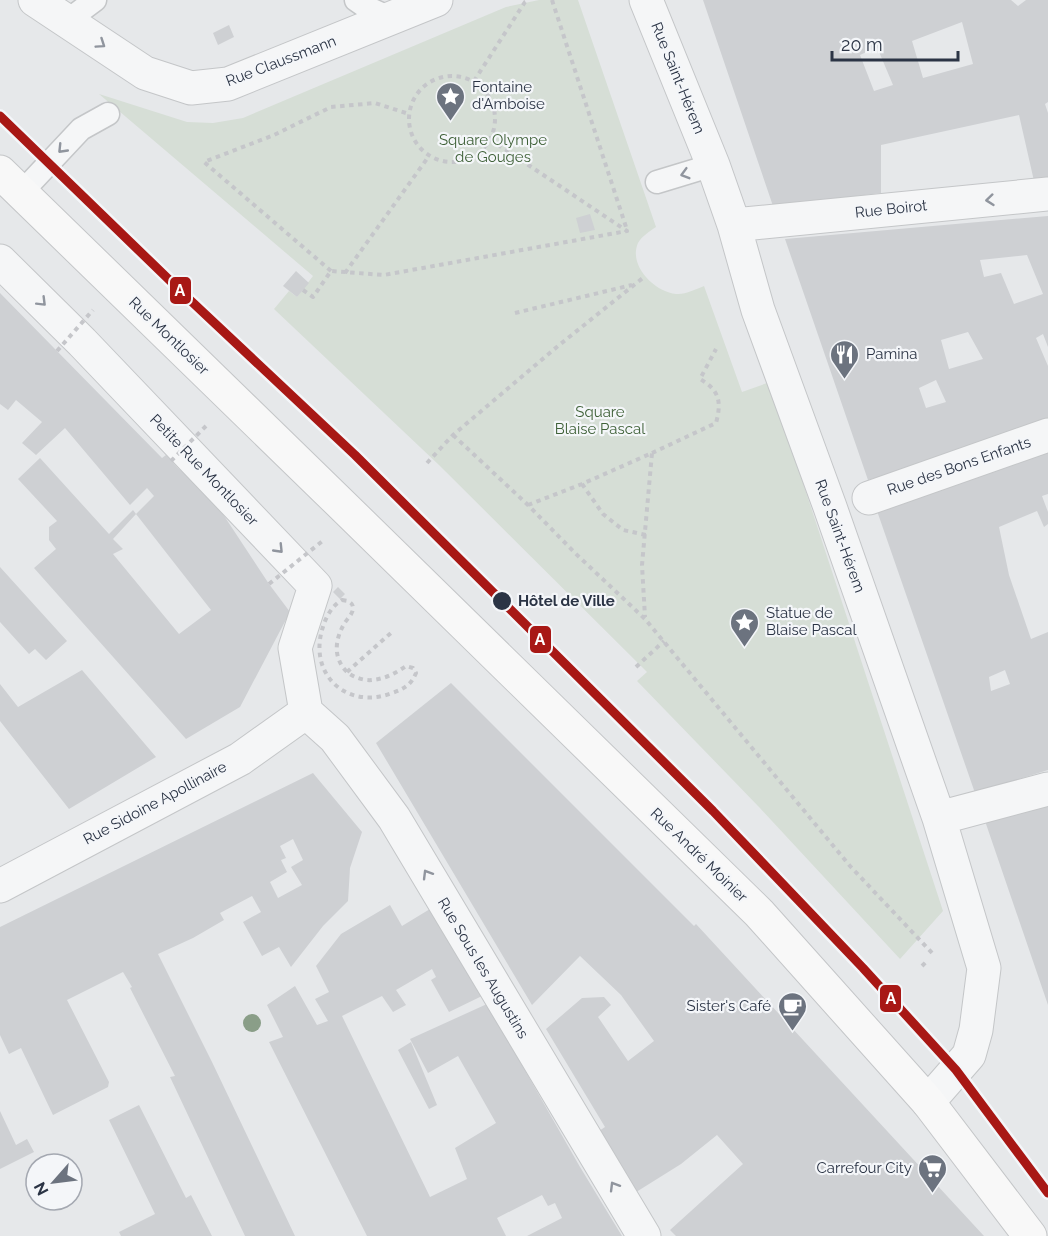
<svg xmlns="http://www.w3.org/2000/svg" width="1048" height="1236" font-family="Raleway,sans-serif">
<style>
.green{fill:#d6ded6}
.building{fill:#ced0d3;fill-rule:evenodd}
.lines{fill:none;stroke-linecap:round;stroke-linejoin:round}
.lane-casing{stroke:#c4c6c8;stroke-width:25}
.street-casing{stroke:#c4c6c8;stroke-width:35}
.secondary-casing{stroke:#c4c6c8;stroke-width:35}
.path{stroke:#c5c6ca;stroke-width:4;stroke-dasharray:4.5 4.5;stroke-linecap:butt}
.lane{stroke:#f5f6f7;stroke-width:22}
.street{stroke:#f5f6f7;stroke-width:33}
.secondary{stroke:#f8f8f8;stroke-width:33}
.path-bridge{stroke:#c5c6ca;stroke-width:4;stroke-dasharray:4.5 4.5;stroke-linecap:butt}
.tram-1-casing{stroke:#f4f6f9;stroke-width:14}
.tram-1{stroke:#a81815;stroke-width:9}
.tree{fill:#8a9e88}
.oneway{stroke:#90959e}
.stop-dot{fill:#2b3445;stroke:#f4f6f9;stroke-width:2}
.labels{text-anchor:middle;stroke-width:4.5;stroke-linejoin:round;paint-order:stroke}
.street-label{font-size:15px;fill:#2b3445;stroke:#f4f6f9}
.poi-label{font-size:15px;fill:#2b3445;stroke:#f4f6f9;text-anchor:start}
.park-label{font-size:15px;fill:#3f6138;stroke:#f4f6f9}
.stop-label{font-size:15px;font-weight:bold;fill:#2b3445;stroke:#f4f6f9;text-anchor:start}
.line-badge{stroke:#f4f6f9;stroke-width:2}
.badge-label{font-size:16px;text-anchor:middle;font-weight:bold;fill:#fff}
</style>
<rect width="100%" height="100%" fill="#e6e8ea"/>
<path class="green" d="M539 0H578L656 227C650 231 642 236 638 243 628 266 655 292 676 294 685 295 696 289 704 286L742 392 770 382 943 911 900 959 759 807 637 681 647 672 439 465 274 309 289 291 297 297 313 276 99 94 187 122 213 123 243 118 506 7Z"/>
<path class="building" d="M703 0H1011L1018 6 1026 0H1048V102L1045 104 1048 113V180L1034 181 1019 115 881 145V193L773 206ZM962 22 973 64 923 78 912 41ZM877 47 893 85 874 91 860 55Z
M229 25 234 37 218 45 213 33Z
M590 214 595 230 580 233 576 218Z
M1048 216V347L1043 334 1036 338 1048 366V423L939 459 868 480 785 239ZM1027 255 1043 294 1014 304 1001 273 984 277 980 260ZM968 332 983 359 949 369 941 340ZM936 380 946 402 926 408 919 388Z
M296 271 309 283 297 297 283 286Z
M0 293 162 458 166 455 178 468 211 496 269 584 290 612 240 707 186 739 34 568 56 549 49 540V527L57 521 18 479 40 458 109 534 133 510 136 514 113 539 123 549 113 554 179 634 211 610 136 514 154 496 147 488 130 505 65 428 36 455 22 443 42 422 16 400 8 410 0 404Z
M1048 452V494L1042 496 1048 512V524L1044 527 1037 511 999 527 1009 575 1031 639 1048 632V770L975 793 876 508ZM1005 670 1010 684 991 691 989 677Z
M0 567 67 641 46 660 35 649 29 654 0 622Z
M338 587 345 594 340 599 333 592Z
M82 670 156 757 69 809 0 721V684L18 707Z
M451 683 694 926 696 924 984 1236H676L670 1230 743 1164 717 1135 681 1164 633 1194 599 1131 605 1127 546 1029 582 998 604 997 611 1005 598 1017 628 1061 654 1041 621 995 580 956 532 1005 376 743Z
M313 773 362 832 350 868 348 901 323 926 291 967 279 947 262 956 243 922 261 912 252 896 220 913 224 920 193 938 158 954 212 1062 295 1236H245L170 1077 175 1076 130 988 132 987 123 972 67 1000 109 1082 108 1087 53 1115 21 1048 9 1054 0 1035V927ZM293 839 303 860 291 867 302 885 278 898 270 882 287 872 281 860 286 858 280 846Z
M1048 801V1005L985 821Z
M390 905 402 926 430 909 482 996 449 1012 431 980 436 977 432 969 396 990 406 1005 393 1012 382 996 342 1016 430 1197 467 1179 455 1148 496 1123 458 1056 428 1073 410 1039 487 1004 580 1167 622 1236H527L562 1218 555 1203 548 1206 542 1195 497 1218 506 1236H367L269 1042 283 1037 267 1005 295 986 317 1025 328 1021 315 999 329 992 316 966 341 934Z
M411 1042 437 1105 429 1109 398 1050Z
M139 1105 186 1198 191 1195 212 1236H121L119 1232 155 1214 109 1120Z
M0 1111 16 1145 27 1139 34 1152 0 1169Z"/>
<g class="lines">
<defs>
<path id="lane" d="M356 0 366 7 390 18
M67 21 95 0
M657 182 713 165
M21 193 81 129 108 114"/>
<path id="street" d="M35 0 145 73 191 88 228 84 436 0
M646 0 713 165 734 225 758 310 830 507 939 818 984 968 976 1030 969 1055 928 1102
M734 225 1048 194
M0 261 82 342 315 586 295 648 306 712
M869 498 1048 435
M306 712 335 738 394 818 644 1236
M939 818 1048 789
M0 886 240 759 306 712"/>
<path id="secondary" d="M0 172 338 501 759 913 928 1102 1030 1236"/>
</defs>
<use href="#lane" class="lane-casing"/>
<use href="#street" class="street-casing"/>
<use href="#secondary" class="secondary-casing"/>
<path class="path" d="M552 0 627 230
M409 119a43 43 0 1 1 86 0a43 43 0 1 1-86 0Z
M474 81 525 2 529 0
M331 271 204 162 274 135 331 107 375 103 409 114
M345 273 429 156
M303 290 313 297 331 271 384 275 627 231 491 140
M515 313 632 285
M453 435 528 505 575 553 645 619 850 866 933 954
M652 453 716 423C722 401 719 390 700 379L716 349
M427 463 453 435 558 346 644 277
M582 484 603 514 623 530 646 535
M528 505 582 484 652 453 642 565 645 617
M342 600 348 601C351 603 353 604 353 608 353 614 347 619 344 624 335 640 333 657 346 671 352 677 364 681 372 680 385 679 396 673 406 666L413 668 416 673C411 685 404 689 392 693 348 710 309 676 322 630 325 619 331 606 342 600Z
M636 667 664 641
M347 672 392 632
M922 966 927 961"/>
<use href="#lane" class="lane"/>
<use href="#street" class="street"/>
<use href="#secondary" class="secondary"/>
<path class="path-bridge" d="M57 351 93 310
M171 461 208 424
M269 584 325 539"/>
<defs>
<path id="tram-1" d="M0 116 190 300 355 455 713 811 863 968 956 1070 1048 1193"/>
</defs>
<use href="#tram-1" class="tram-1-casing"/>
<use href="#tram-1" class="tram-1"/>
</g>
<circle class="tree" cx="252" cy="1023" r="9"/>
<defs><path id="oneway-chevron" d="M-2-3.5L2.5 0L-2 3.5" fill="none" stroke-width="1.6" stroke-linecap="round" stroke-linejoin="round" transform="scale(1.5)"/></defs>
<g class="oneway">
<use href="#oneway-chevron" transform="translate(101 44) rotate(34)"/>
<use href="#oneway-chevron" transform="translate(62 149) rotate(134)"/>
<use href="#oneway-chevron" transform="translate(685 174) rotate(164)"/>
<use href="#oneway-chevron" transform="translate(990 200) rotate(174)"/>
<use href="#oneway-chevron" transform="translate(42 302) rotate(45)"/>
<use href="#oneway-chevron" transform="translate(279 549) rotate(46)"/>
<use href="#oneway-chevron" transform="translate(427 874) rotate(-121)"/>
<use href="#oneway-chevron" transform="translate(614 1186) rotate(-121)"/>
</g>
<defs>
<symbol id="sight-pin" viewBox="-11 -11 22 30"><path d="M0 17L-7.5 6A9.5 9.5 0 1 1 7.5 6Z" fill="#6c737f" stroke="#f4f6f9"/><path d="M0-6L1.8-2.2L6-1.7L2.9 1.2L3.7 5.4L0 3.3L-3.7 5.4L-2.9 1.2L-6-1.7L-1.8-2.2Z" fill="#fff"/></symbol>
<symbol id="restaurant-pin" viewBox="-11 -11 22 30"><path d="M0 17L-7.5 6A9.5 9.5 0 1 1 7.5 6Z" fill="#6c737f" stroke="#f4f6f9"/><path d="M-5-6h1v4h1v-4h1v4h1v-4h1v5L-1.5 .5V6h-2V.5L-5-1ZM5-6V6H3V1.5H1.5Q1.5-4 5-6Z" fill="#fff"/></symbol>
<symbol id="cafe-pin" viewBox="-11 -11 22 30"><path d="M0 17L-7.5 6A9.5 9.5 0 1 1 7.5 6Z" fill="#6c737f" stroke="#f4f6f9"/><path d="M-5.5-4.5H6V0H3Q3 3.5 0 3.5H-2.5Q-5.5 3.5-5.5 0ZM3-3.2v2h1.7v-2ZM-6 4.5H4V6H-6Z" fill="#fff"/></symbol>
<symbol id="supermarket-pin" viewBox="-11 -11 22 30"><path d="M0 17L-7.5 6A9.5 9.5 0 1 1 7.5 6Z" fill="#6c737f" stroke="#f4f6f9"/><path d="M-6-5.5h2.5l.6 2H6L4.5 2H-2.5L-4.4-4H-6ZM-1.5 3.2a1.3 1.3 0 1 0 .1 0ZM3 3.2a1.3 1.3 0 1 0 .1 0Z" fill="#fff"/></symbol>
</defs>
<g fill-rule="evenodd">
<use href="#sight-pin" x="434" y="80" width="33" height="45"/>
<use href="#restaurant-pin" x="828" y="338" width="33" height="45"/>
<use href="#sight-pin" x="728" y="606" width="33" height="45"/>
<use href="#cafe-pin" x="776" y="990" width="33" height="45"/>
<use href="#supermarket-pin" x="916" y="1152" width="33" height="45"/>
</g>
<circle class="stop-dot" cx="502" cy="601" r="10"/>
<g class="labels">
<g class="street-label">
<text transform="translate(281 61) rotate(-21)" y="5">Rue Claussmann</text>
<text transform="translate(678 78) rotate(68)" y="5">Rue Saint-Hérem</text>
<text transform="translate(891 209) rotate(-6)" y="5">Rue Boirot</text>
<text transform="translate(169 336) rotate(44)" y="5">Rue Montlosier</text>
<text transform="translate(959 466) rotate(-19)" y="5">Rue des Bons Enfants</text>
<text transform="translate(204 470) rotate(46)" y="5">Petite Rue Montlosier</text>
<text transform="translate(840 536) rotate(70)" y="5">Rue Saint-Hérem</text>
<text transform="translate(155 803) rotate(-28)" y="5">Rue Sidoine Apollinaire</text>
<text transform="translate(699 855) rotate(44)" y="5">Rue André Moinier</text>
<text transform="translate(483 968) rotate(59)" y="5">Rue Sous les Augustins</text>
</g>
<g class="poi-label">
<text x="472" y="92">Fontaine<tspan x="472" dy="17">d'Amboise</tspan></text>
<text x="866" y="359">Pamina</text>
<text x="766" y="618">Statue de<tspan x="766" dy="17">Blaise Pascal</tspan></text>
<text x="771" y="1011" text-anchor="end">Sister's Café</text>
<text x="912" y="1173" text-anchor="end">Carrefour City</text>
</g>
<g class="park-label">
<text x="493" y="145">Square Olympe<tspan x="493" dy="17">de Gouges</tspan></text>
<text x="600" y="417">Square<tspan x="600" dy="17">Blaise Pascal</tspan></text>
</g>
<g class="stop-label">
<text x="518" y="606">Hôtel de Ville</text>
</g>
</g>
<g class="line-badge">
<rect x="169" y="276" width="23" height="29" rx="6" fill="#a81815"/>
<rect x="529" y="625" width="23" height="29" rx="6" fill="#a81815"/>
<rect x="879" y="984" width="23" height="29" rx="6" fill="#a81815"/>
</g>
<g class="badge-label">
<text x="180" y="296">A</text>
<text x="540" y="645">A</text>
<text x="891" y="1004">A</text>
</g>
<g transform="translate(54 1182) rotate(242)"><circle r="28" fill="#f4f6f9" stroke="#a4a8b1" stroke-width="1.5"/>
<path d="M0-4.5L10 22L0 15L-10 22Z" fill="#6c737f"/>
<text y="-9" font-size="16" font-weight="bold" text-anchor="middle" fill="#2b3445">N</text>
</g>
<path d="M832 51v9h126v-9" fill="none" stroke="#2b3445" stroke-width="3"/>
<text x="841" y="51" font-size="18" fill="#2b3445" stroke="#f4f6f9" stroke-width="4.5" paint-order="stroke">20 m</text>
</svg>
